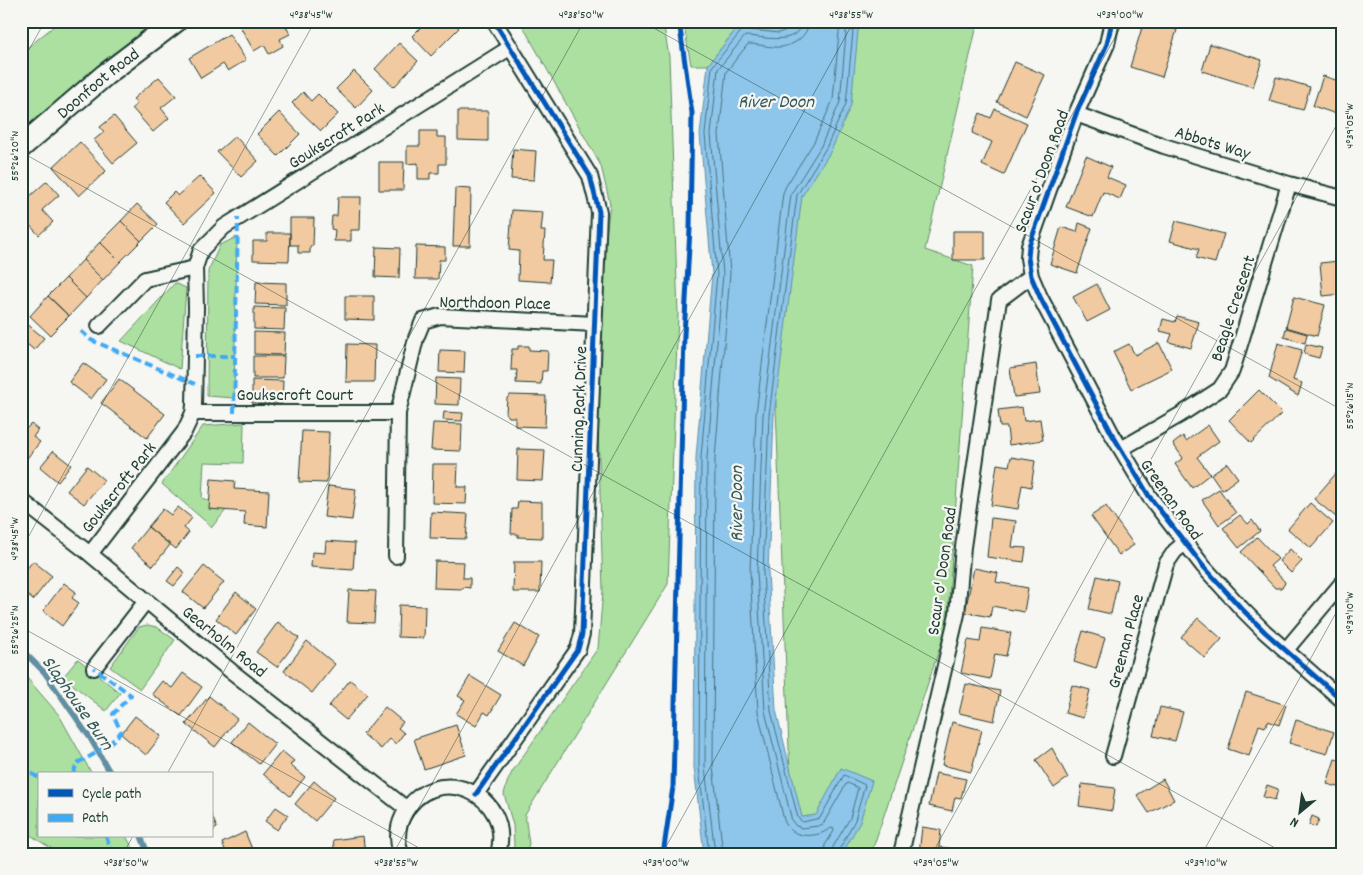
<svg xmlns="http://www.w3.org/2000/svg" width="1363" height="875" font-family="Dekko,sans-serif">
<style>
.green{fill:#ace0a1;stroke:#668e6a}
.water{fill:#8dc5eb;stroke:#618fa2}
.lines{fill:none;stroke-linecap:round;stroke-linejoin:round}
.shore{stroke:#4b737d;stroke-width:1}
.stream{stroke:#618fa2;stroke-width:5.5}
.building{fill:#f1caa1;stroke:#1f3d34}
.minor-casing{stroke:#1f3d34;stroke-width:18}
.primary-casing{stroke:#1f3d34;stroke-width:25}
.minor{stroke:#f6f6f2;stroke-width:14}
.primary{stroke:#f6f6f2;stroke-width:21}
.quiet{stroke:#3fa9f5;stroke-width:4;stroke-dasharray:8 4;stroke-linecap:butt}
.cycleway-casing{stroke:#f6f6f2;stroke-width:8}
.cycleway{stroke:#0057b8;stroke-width:5}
.ticks{fill:none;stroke:#1f3d34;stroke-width:1;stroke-opacity:0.45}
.labels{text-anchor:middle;stroke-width:4.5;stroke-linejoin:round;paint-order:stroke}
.street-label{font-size:18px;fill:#1f3d34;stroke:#f6f6f2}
.water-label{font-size:19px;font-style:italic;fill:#355859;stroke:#f6f6f2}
.neatline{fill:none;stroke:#1f3d34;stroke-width:2}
.ticks-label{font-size:12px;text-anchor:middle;fill:#1f3d34}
</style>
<rect width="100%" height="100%" fill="#f6f6f2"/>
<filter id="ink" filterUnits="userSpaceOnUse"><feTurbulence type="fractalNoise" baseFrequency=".02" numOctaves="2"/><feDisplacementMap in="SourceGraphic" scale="10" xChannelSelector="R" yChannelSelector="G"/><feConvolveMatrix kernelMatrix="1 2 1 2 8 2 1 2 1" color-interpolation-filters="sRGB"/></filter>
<g filter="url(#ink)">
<path class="green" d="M60 21H172L21 142V53Z
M520 21H663L669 57 678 314 668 584 525 815 529 844 525 854H513L514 845 513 825 504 794 507 783 512 772 598 648 603 591 595 324 610 204 601 166Z
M683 21H794L779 28 741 23 708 65H691Z
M831 21H978L925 250 973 266 947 626 871 854H793L769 224Z
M237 237 234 398 207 396 208 271 220 245Z
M175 283 186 288 180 369 121 341Z
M244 423 243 463 204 462 202 498 227 509 212 527 162 484 203 426Z
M147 625 157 627 175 640 140 689 110 667 139 627Z
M78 659 120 693 106 711 63 677Z
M21 671 59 715 92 774H39V836H126L136 854H60L21 829Z"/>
<path class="water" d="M794 21H859L851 105 831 151 802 196 774 416 768 572 776 710 802 817 816 815 841 768 872 781 860 822 842 854H704L694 767 696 457 712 274 700 134 708 65 741 23 779 28Z"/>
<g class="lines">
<path class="shore" d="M709 854 699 767 701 457 717 274 705 134 712 67 743 29 779 33 793 27 795 21
M715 854 705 767 707 457 723 274 711 134 718 69 745 36C761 36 800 48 801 21
M723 854 713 766 715 458 730 273 719 134 726 72 748 44C759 44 770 48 781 47 795 45 808 36 809 21
M824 854 825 845 834 831 833 828C829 828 827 831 822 833 807 838 790 836 784 820L758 712 750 572 756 414 783 193 786 186 814 142 833 100 840 21
M832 854 833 847 850 818 858 788 848 783 846 784 823 824 818 826 802 828 796 826 792 821 765 711 757 572 763 415 791 194 821 146 840 102 847 21
M838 854 839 850 855 820 865 785 844 775 820 818 803 822 798 818 771 711 763 572 769 415 797 195 826 148 846 104 854 21"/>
<path class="stream" d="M21 649 44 672 90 738 111 774
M141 836 148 854"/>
</g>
<path class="building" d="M242 21H283L290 34 280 39 283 46 269 54 264 45 254 51 238 23Z
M427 21H452L459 28 431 56 412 36Z
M1144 21H1149L1177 30 1162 77 1130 67Z
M229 34 246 60 228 71 223 64 201 78 189 58Z
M399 43 418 61 394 87 375 69Z
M1210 44 1262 60 1253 87 1202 71Z
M1015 62 1045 75 1026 116 997 102Z
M354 71 373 90 356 108 336 89Z
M1323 76 1342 82V116L1313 106Z
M159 77 176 96 161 108 169 118 153 132 132 108 137 104 133 99Z
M1276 77 1310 87 1303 110 1269 101Z
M303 92 311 101 318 94 338 114 321 131 292 103Z
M995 109 1027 123 1004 175 982 165 992 142 972 133 980 113 991 118Z
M458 111H488V141L458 140Z
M279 112 300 134 278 156 257 134Z
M114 116 137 143 113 163 94 140 104 132 100 127Z
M420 131H437V137H446V164H439V173H430V179H418V163L407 164V146H420Z
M235 136 258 161 241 177 217 152Z
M80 142 106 171 79 196 53 167Z
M513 149 536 151 534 180 511 179Z
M1086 156 1111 167 1107 177 1126 185 1120 199 1103 192 1093 217 1066 207Z
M379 162H404L403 190H379Z
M200 176 216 193 184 223 164 202 174 192 178 196Z
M47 181 59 195 42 210 53 222 39 235 21 216V189L29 197Z
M455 188 471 189 470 246H453Z
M338 197H361L360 230H351V241H334L335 230 331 229 332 216H337Z
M137 204 158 224 141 241 121 221Z
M512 210 543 212 541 231H545L543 260H552L550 282 518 280 519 251 509 250Z
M290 218H314L313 246H310V253H298V245H290Z
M121 221 141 241 120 262 100 242Z
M1176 221 1224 234 1215 263 1196 258 1199 249 1170 241Z
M1079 223 1092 228 1077 273 1050 264 1061 227 1077 232Z
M953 231H985V260H953Z
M267 233H290L289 261 253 260V241H267Z
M100 242 120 262 103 280 83 260Z
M416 246 445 247V260H439L438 279H415Z
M376 247 400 248 399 278 375 277Z
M83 260 103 280 86 298 66 278Z
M1339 261V271H1342V294L1323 296 1320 263Z
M66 278 86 298 69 316 48 296Z
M256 282 286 283V305L255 304Z
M1097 284 1110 310 1087 322 1073 297Z
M48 296 69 316 50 335 30 316Z
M345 296H374V320L345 319Z
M1294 297 1325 305 1317 336 1286 327Z
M254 307 285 308 284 330 254 329Z
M1177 316 1199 322 1191 348 1169 342 1172 334 1160 331 1163 319 1175 322Z
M21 319 44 338 34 350 21 339Z
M1286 328 1307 334 1305 343 1284 337Z
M254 332 285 333 284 355 254 354Z
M1159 343 1172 369 1131 389 1113 352 1129 344 1135 355Z
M1278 343 1302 350 1293 380 1302 383 1298 396 1269 378Z
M347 344 375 345 374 382H346Z
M1306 344 1322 348 1319 358 1304 354Z
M518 346H529V350L548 351 547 371H542L541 384 516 383 517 370H511L512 349H518Z
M440 350 465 351 464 373 439 372Z
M253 356H284L283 378H253Z
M83 363 106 379 91 399 69 382Z
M1036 364 1040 394 1014 397 1010 368Z
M436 378 460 379 459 405 435 404Z
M119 379 165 414 147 438 101 403Z
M252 380 283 381 282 403H252Z
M1259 390 1282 413 1251 443 1229 420Z
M510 395 546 396 545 427 515 426V417H509L506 413 507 398Z
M1022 407 1024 421 1040 419 1043 440 1009 445 1007 427H1000L998 410Z
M444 412 463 413 462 421 443 420Z
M433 423 462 424 461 451 431 450Z
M31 424 38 430 33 437 40 442 24 462 21 460V434Z
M1208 425 1219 441 1197 457 1210 474 1192 488 1175 464 1183 458 1173 444 1183 436 1186 441Z
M302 431 329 432 327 483 299 482Z
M518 449 545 450 543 481 517 480Z
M53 451 71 465 58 482 40 467Z
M1011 457 1035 461 1031 487 1022 485 1018 509 991 505 997 464 1009 466Z
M1227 463 1238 478 1222 490 1211 474Z
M433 464H458L457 487H467L466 504 432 503Z
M87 466 104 480 84 504 67 491Z
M1339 470 1342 473V511L1336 517 1314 499Z
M211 479 235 481 234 489 269 491 267 527 244 525 245 512 209 509Z
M328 486 356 489 352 520 324 517Z
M1219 489 1236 513 1219 525 1202 500Z
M518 501 542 502V538L518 537V534H511L512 509H517Z
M1310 503 1333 523 1311 548 1288 529Z
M1106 506 1134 545 1119 555 1091 516Z
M178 507 192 518 184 528 189 532 176 549 148 527 163 509 171 515Z
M431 512 468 514 466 539 430 538Z
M1240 515 1248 524 1252 520 1260 531 1239 548 1223 528Z
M991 518 1016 521 1012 547 1026 548 1024 562 987 557Z
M148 527 170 545 153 566 131 548Z
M1257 537 1278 559 1270 566 1285 582 1284 585 1281 588H1275L1241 552Z
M326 541 355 543 353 570 311 567 312 552 325 553Z
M1290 549 1302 561 1291 573 1279 561Z
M33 561 52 576 33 600 21 590V576Z
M435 561 464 562 463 578H470V588L463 587V589L434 588Z
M514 562H541L540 592H513Z
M204 566 224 582 203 608 183 592Z
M178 567 185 573 174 586 167 581Z
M974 568 998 573 996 582 1028 588 1024 612 992 606 990 617 965 612Z
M1097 576 1118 581 1111 614 1089 609Z
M64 583 76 592 72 598 79 603 62 626 43 611Z
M349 590 376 591 374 623 347 622Z
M236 592 256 609 236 635 216 619Z
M399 605 425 606 424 638 398 637Z
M1198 618 1222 639 1205 658 1181 637Z
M278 622 299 638 277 667 256 652Z
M515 623 539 637 523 666 498 651Z
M982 628 1011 633 1006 656 995 654 990 679 961 673 968 640 980 642Z
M1083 631 1105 638 1096 669 1074 662Z
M307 641 335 664 312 693 284 671Z
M183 673 202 687 181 716 152 694 162 681 172 688Z
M470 676 501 695 489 715 484 712 476 726 456 714 465 700 458 696Z
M350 680 368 694 346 720 329 706Z
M966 684 1000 691 994 721 959 713Z
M1072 685 1090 690 1083 718 1065 713Z
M1246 692 1286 705 1279 725 1268 721 1265 727 1259 725 1249 756 1228 749Z
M209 696 237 719 215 747 186 724Z
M385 707 403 722 398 728 404 733 396 744 390 739 381 749 363 734Z
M1160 707 1183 712 1175 741 1153 736Z
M135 716 161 736 146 755 121 734Z
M1296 720 1334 732 1327 754 1289 743Z
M248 722 275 744 259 764 232 742Z
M952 722 982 730 971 772 942 765Z
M456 725 466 755 424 769 414 739Z
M1052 748 1068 778 1054 788 1036 760Z
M282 751 294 761 290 765 305 777 290 796 263 774Z
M1335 759 1342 761V788L1327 784Z
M936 773 966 779 961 798 955 797 952 811 929 806Z
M1163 779 1174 800 1149 813 1137 795Z
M314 781 334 798 315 821 295 804Z
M1082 784 1115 788 1112 811 1079 806Z
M1267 785 1278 789 1275 800 1263 797Z
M276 807 288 815 277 830 265 821Z
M211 814 217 828 211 831Z
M1312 816 1319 819 1316 827 1309 825Z
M922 827 941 830 939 847 970 851 969 854H919Z
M245 832 254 854H227L222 843Z
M363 836 365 854H335L333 840Z"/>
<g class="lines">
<defs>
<path id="minor" d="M1112 21 1107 44 1076 114 1029 246 1028 258 1031 276 1040 297 1112 434 1149 496 1203 566 1242 609 1265 632 1342 700
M1076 114 1164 146 1289 184 1342 198
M99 326 145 279 195 268
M193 413H398
M1121 449 1180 415 1220 389 1232 371 1289 184
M21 500 90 554 231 671 407 809
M90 554 184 432 193 413 194 405 196 308 195 268 201 250 224 227 511 47
M396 556 398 413 416 338 423 321 440 316 595 324
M1285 651 1342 583
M94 668 146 601
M1113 756 1166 564 1175 551 1186 542
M476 794 578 649 582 634 599 212 590 176 494 21
M401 854C397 842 397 828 403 816 432 759 515 792 498 854
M901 854 957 614 963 547 999 300 1031 276"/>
<g id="primary">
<path id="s1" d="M21 147 105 75 176 21"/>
</g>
</defs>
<use href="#minor" class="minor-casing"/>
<use href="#primary" class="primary-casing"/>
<use href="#minor" class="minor"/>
<use href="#primary" class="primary"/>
<path class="quiet" d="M81 331 91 340 195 384
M195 356H235
M234 413 238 218
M21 767 39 778
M73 774 77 763C94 755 109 746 121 732L113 714 131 695 94 668
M106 836 113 854"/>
<defs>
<path id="cycleway" d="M1112 21 1107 44 1076 114 1029 246 1028 258 1031 276 1040 297 1112 434 1149 496 1203 566 1242 609 1265 632 1342 700
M476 794 578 649 582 634 599 212 590 176 494 21
M663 854 673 787 684 335 690 229 692 113 679 21"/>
</defs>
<use href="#cycleway" class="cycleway-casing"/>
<use href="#cycleway" class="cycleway"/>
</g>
</g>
<path class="ticks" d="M641 21 1342 410M21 64 45 21M21 152 1286 854M21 550 315 21M21 627 430 854M167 774 584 21M123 854 133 836M393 854 854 21M662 854 1124 21M932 854 1342 115M1202 854 1342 602"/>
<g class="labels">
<g class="street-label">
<text dy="6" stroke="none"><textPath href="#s1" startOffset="100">Doonfoot Road</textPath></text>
<text transform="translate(336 135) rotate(-32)" y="6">Goukscroft Park</text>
<text transform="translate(1213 142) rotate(17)" y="6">Abbots Way</text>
<text transform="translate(1041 171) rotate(-70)" y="6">Scaur o' Doon Road</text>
<text transform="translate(495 302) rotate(1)" y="6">Northdoon Place</text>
<text transform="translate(1232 308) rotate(-72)" y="6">Beagle Crescent</text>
<text x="295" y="400">Goukscroft Court</text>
<text transform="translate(578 409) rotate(-88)" y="6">Cunning Park Drive</text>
<text transform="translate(118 487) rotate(-52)" y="6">Goukscroft Park</text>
<text transform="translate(1172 499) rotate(55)" y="6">Greenan Road</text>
<text transform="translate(941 571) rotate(-82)" y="6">Scaur o' Doon Road</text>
<text transform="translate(225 641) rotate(39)" y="6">Gearholm Road</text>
<text transform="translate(1125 641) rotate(-75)" y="6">Greenan Place</text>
</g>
<g class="water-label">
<text x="776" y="107">River Doon</text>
<text transform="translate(735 504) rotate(-90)" y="7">River Doon</text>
<text transform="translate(79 702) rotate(55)" y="7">Slaphouse Burn</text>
</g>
</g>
<rect width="1363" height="875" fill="none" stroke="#f6f6f2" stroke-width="55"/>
<rect x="38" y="772" width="175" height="65" fill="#f6f6f2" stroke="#a0aca6"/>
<rect x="48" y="789" width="25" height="8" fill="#0057b8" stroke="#a0aca6"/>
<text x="82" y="798" font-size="15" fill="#1f3d34">Cycle path</text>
<rect x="48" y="814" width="25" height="8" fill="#3fa9f5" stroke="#a0aca6"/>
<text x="82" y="822" font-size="15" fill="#1f3d34">Path</text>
<g transform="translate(1300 812) rotate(209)" stroke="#f6f6f2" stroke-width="4" paint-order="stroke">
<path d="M0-4L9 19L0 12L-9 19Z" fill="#1f3d34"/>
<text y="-8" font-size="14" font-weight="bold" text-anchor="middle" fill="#1f3d34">N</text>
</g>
<rect x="28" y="28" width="1308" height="820" class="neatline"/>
<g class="ticks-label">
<text x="311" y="18">4°38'45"W</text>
<text x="581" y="18">4°38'50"W</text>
<text x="851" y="18">4°38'55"W</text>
<text x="1120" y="18">4°39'00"W</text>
<text transform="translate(1349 126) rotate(-90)" y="4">4°39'05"W</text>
<text transform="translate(14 156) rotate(-90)" y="4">55°26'20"N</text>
<text transform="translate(1349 406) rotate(-90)" y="4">55°26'15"N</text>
<text transform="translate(14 539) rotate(-90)" y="4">4°38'45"W</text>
<text transform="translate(1349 613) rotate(-90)" y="4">4°39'10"W</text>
<text transform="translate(14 630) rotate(-90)" y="4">55°26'25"N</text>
<text x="126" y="866">4°38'50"W</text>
<text x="396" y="866">4°38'55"W</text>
<text x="666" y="866">4°39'00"W</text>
<text x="936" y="866">4°39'05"W</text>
<text x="1206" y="866">4°39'10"W</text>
</g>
</svg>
